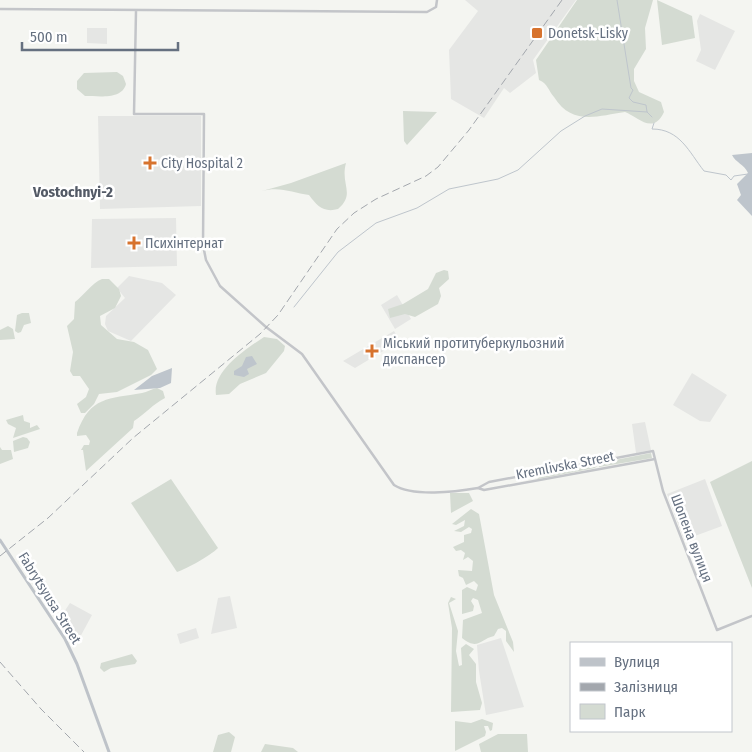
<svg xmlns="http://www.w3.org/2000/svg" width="752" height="752" font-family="'Fira Sans Condensed',sans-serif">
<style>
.built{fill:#e5e6e4}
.green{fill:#d4dbd2}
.water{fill:#bec5cc}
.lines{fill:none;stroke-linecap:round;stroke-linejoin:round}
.stream{stroke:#bec5cc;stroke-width:1}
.tertiary{stroke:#c3c5c9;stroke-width:2.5}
.secondary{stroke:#bec3c9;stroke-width:3}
.rail{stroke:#a3a7ad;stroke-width:1;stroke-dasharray:8 4;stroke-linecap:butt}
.poi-dot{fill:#d7732e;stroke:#fff;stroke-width:2}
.labels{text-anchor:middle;stroke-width:5;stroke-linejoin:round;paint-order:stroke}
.poi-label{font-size:14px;fill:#657080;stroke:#fff;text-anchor:start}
.street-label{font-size:14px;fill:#657080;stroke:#fff}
.neighbourhood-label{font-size:15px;font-weight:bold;fill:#535a66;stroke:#fff}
</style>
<rect width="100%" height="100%" fill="#f4f5f1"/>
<path class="built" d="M465 0H576L533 60 536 73 510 93 504 88 484 118 451 99 449 50 478 11Z
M700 14 735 31 715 70 696 61 701 50 697 21Z
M87 28H107V44L87 43Z
M98 116H201V206L100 209Z
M176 218 177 266 91 268 92 219Z
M129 276 162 283 176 295 131 341 108 331 105 324 106 316 125 298 117 288Z
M397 295 411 319 395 329 381 305Z
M394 331 400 341 355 368 343 361Z
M692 373 727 395 710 422 700 421 673 405Z
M645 422 651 450 636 453 632 424Z
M705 479 722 526 684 540 667 494Z
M230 596 237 628 211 634 218 598Z
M70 603 92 615 79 639 58 621Z
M196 628 199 638 180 644 177 634Z
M501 638 524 707 486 715 479 671 477 645Z"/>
<path class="green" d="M577 0H653L645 28 646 49 634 69V81L639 92 661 102 664 112C653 136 637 116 625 112 597 116 572 126 554 97 548 90 548 84 539 80L536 60Z
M657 0 692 16 695 38 662 45Z
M117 72 123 76 126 84C122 100 99 96 85 96L77 89V81L84 73Z
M403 111 437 112 407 145 404 141Z
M346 163C340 185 356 193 338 209 324 213 317 206 309 195 293 193 280 186 262 191L291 183Z
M444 270 448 271 449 279 439 288 441 296 438 304 415 317 405 314 390 318 388 309 403 304 428 289 436 273Z
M102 279H109L119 289 121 296 115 308 100 316 101 325 117 339 134 342 148 350 157 369 151 375 117 392 99 394 94 404 85 413H81L77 404 86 397 89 389 80 376H73L70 371 73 352 67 326 74 319 75 302C84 295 92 283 102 279Z
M22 313H29L31 323 24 325 21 332 18 333 15 331 17 315Z
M8 326 13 329 15 339 0 340V330Z
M264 337 277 339 285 346 284 351 266 373 240 384 229 394 216 395C212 371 246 349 264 337Z
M157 388 163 391 165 398C153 404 145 414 134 421L133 428 86 471 83 450H81L84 445H89L90 441 86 435 77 436V433C90 396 109 399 142 393 147 392 152 389 157 388Z
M23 415 24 421 30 423V428L37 425 40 429 13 438 16 428 8 424 6 420Z
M23 437 27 438 30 442 28 448 14 452 13 441Z
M0 447 2 450H11L13 459 0 464Z
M651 453 652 458 599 467 600 463Z
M752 461V588L710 482Z
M595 464 597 466 595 468 538 479 536 476Z
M171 479 218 548C210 556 188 568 177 572L131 503Z
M450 493H469L473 501 451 513Z
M471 509 479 514 494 595 513 642 514 652 506 641V631L502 628 498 629 494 636C480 639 478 651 462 638L463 620 482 613 478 600 473 598 471 601 474 606 473 611 462 614V590L467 587 476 591 478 585 474 581 466 585 463 578 459 576 458 570 472 571 473 561 468 557 463 560 465 553 461 550 456 551 453 547 464 542V535L471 533 472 529 469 527 461 532 454 531 464 526 465 520 456 525 452 524Z
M451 597 456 599 449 603 458 631 456 651 459 666 462 665 461 648 466 644 474 649 469 655 476 664V682L482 703 480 710 451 712 452 628 448 603Z
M132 654 137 661 135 664 111 668 104 672 100 668 101 663Z
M482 719 493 723 492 730 490 731 488 726H484L486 732 485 736 455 751V721L471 723Z
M229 732 235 737 231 752H213L218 735Z
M498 734H527L528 752H481L479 744Z
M265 744 293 748 298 752H261Z"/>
<path class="water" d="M752 153V216L737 200 741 195 737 184 748 173C744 164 736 163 732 155Z
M252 356 257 364 247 369 249 374 244 377 234 375V371L242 366 246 357Z
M172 368 171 383 160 388 134 390 152 376Z"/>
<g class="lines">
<path class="stream" d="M617 0 631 88 633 90 629 98 633 102 646 105 647 112 652 117
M654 123 652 129C680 129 689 152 704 171L726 175 731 180 734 176 748 174
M294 307 338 252 376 223 417 208 449 189 498 179 518 170 561 131 585 116 602 109 647 112"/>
<path class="tertiary" d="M0 9 427 12 436 7 437 0
M136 11 134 114H204L203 245 206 260 220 286 266 327 302 354 394 485C413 497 455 492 478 488L484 490 655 459
M478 488 489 482 653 451 663 491 717 630 752 616"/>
<path class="secondary" d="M0 540 65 639 77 664 109 752"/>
<path class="rail" d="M0 556 48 518 133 438 260 334 278 315 337 229 354 213 376 199 426 176 438 167 469 130 562 0
M0 662 41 709 84 752"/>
</g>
<g class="poi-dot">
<rect x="531" y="27" width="12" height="12" rx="2.5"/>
<path d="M147.5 155.5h5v5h5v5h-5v5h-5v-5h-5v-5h5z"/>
<path d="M131.5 235.5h5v5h5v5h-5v5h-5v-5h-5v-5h5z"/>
<path d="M369.5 343.5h5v5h5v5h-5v5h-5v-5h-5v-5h5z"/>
</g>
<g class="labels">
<g class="poi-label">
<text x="548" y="38">Donetsk-Lisky</text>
<text x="161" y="168">City Hospital 2</text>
<text x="145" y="248">Психінтернат</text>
<text x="383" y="348">Міський протитуберкульозний<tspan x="383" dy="16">диспансер</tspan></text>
</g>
<g class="street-label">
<text transform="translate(565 465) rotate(-11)" y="5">Kremlivska Street</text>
<text transform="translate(692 538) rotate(69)" y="5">Шопена вулиця</text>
<text transform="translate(50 598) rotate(58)" y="5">Fabrytsyusa Street</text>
</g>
<g class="neighbourhood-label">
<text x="73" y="197">Vostochnyi-2</text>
</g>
</g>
<rect x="570" y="642" width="162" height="90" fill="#ffffff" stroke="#c1c6cc"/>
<rect x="580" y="658" width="25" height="8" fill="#bec3c9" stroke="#c1c6cc"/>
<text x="614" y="667" font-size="15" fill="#657080">Вулиця</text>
<rect x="580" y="683" width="25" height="8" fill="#a3a7ad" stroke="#c1c6cc"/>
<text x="614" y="692" font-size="15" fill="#657080">Залізниця</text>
<rect x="580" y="704" width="25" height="15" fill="#d4dbd2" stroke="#c1c6cc"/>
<text x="614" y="717" font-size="15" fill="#657080">Парк</text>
<path d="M22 42v8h156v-8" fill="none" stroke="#657080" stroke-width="2.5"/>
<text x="30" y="42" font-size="15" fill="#657080" stroke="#ffffff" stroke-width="4" paint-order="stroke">500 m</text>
</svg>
